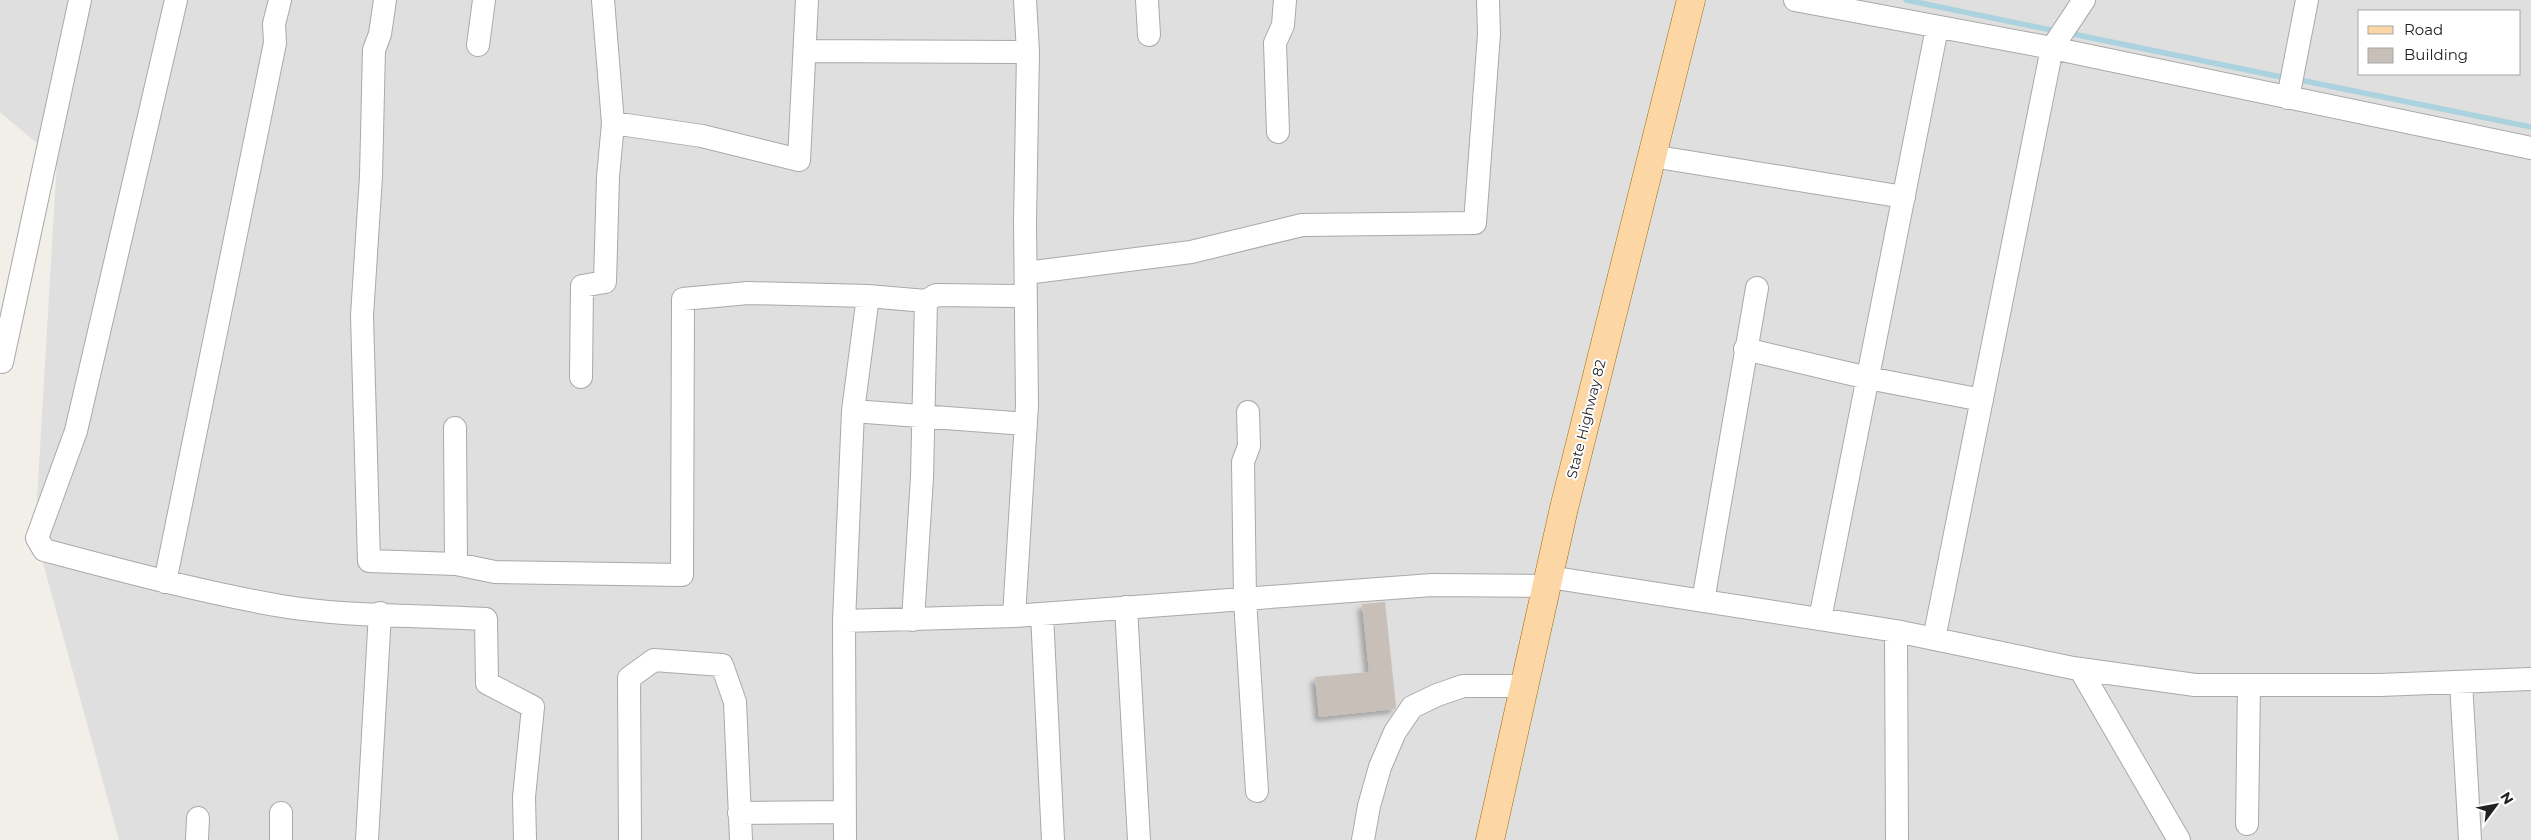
<svg xmlns="http://www.w3.org/2000/svg" width="2531" height="840" font-family="Montserrat,sans-serif">
<style>
.residential{fill:#e0dfdf;fill-rule:evenodd}
.lines{fill:none;stroke-linecap:round;stroke-linejoin:round}
.stream{stroke:#aad3df;stroke-width:5.5}
.building{fill:#c7bfb8;filter:url(#shadow)}
.street-casing{stroke:#a9a9a9;stroke-width:24}
.primary-casing{stroke:#a06b00;stroke-width:29}
.street{stroke:#fff;stroke-width:22}
.primary{stroke:#fcd6a4;stroke-width:28}
.labels{text-anchor:middle;stroke-width:4;stroke-linejoin:round;paint-order:stroke}
.street-label{font-size:14px;fill:#222;stroke:#fff}
</style>
<defs>
<filter id="shadow"><feDropShadow dx="-4.5" dy="4.5" stdDeviation="2.5" flood-color="#0004"/></filter>
</defs>
<rect width="100%" height="100%" fill="#f2efe9"/>
<path class="residential" d="M0 0H2531V840H119L35 534 57 160 0 112ZM2360 11H2520V74H2360Z"/>
<g class="lines">
<path class="stream" d="M1906 0 2056 31
M2068 33 2286 78
M2295 79 2531 127"/>
</g>
<path class="building" d="M1385 602 1396 706 1395 709 1319 717 1315 677 1369 672 1362 604Z"/>
<g class="lines">
<defs>
<path id="street" d="M176 0 76 431 37 538 44 550C123 571 201 592 281 606 347 617 419 615 486 619L487 683 533 707 524 797 525 840
M385 0 380 34 374 50 371 176 362 316 369 561 456 564 495 572 682 575 683 299 748 293 868 296 926 301 936 295 1026 296
M1025 0 1028 52 1025 222 1027 405 1014 616 1432 585 1547 586
M1147 0 1149 35
M1795 0 2052 48 2531 148
M478 45 484 0
M805 51 1028 52
M2288 98 2307 0
M613 123 702 136 799 160 807 0
M1278 132 1275 43 1283 25 1285 0
M1652 156 1904 197
M1026 273 1191 252 1302 225 1475 223 1489 34 1488 0
M1745 349 1868 378 1982 400
M2 362 80 0
M581 377 582 286 605 282 608 177 613 123 603 0
M853 411 868 296
M1248 412 1249 446 1243 462 1245 600 1257 791
M455 428 456 564
M1549 577 1896 631 2073 668 2195 685H2380L2531 679
M165 582 275 43 274 24 280 0
M1703 601 1757 288
M1126 607 1139 840
M1042 614 1053 840
M1014 616 844 621 853 411 1026 424
M1820 619 1937 28
M913 620 922 477 926 301
M844 621 845 840
M1896 631 1897 840
M1934 639 2052 48 2084 0
M2080 669 2179 840
M2461 682 2470 840
M281 813V840
M739 813 844 812
M2247 824 2249 685
M197 840 198 818
M367 840 380 613
M630 840 629 678 654 660 722 665 735 702 741 840
M1363 840 1369 806 1380 767 1395 732 1412 707 1437 695 1463 686H1525"/>
<path id="primary" d="M1490 840 1564 508 1691 0"/>
</defs>
<use href="#street" class="street-casing"/>
<use href="#primary" class="primary-casing"/>
<use href="#street" class="street"/>
<use href="#primary" class="primary"/>
</g>
<g class="labels">
<g class="street-label">
<text transform="translate(1586 419) rotate(-76)" y="5">State Highway 82</text>
</g>
</g>
<rect x="2358" y="10" width="162" height="65" fill="#ffffff" stroke="#a7a7a7"/>
<rect x="2368" y="26" width="25" height="8" fill="#fcd6a4" stroke="#a7a7a7"/>
<text x="2404" y="35" font-size="15" fill="#222222">Road</text>
<rect x="2368" y="48" width="25" height="15" fill="#c7bfb8" stroke="#a7a7a7"/>
<text x="2404" y="60" font-size="15" fill="#222222">Building</text>
<g transform="translate(2496 805) rotate(58)" stroke="#ffffff" stroke-width="4" paint-order="stroke">
<path d="M0-4L9 19L0 12L-9 19Z" fill="#222222"/>
<text y="-8" font-size="14" font-weight="bold" text-anchor="middle" fill="#222222">N</text>
</g>
</svg>
